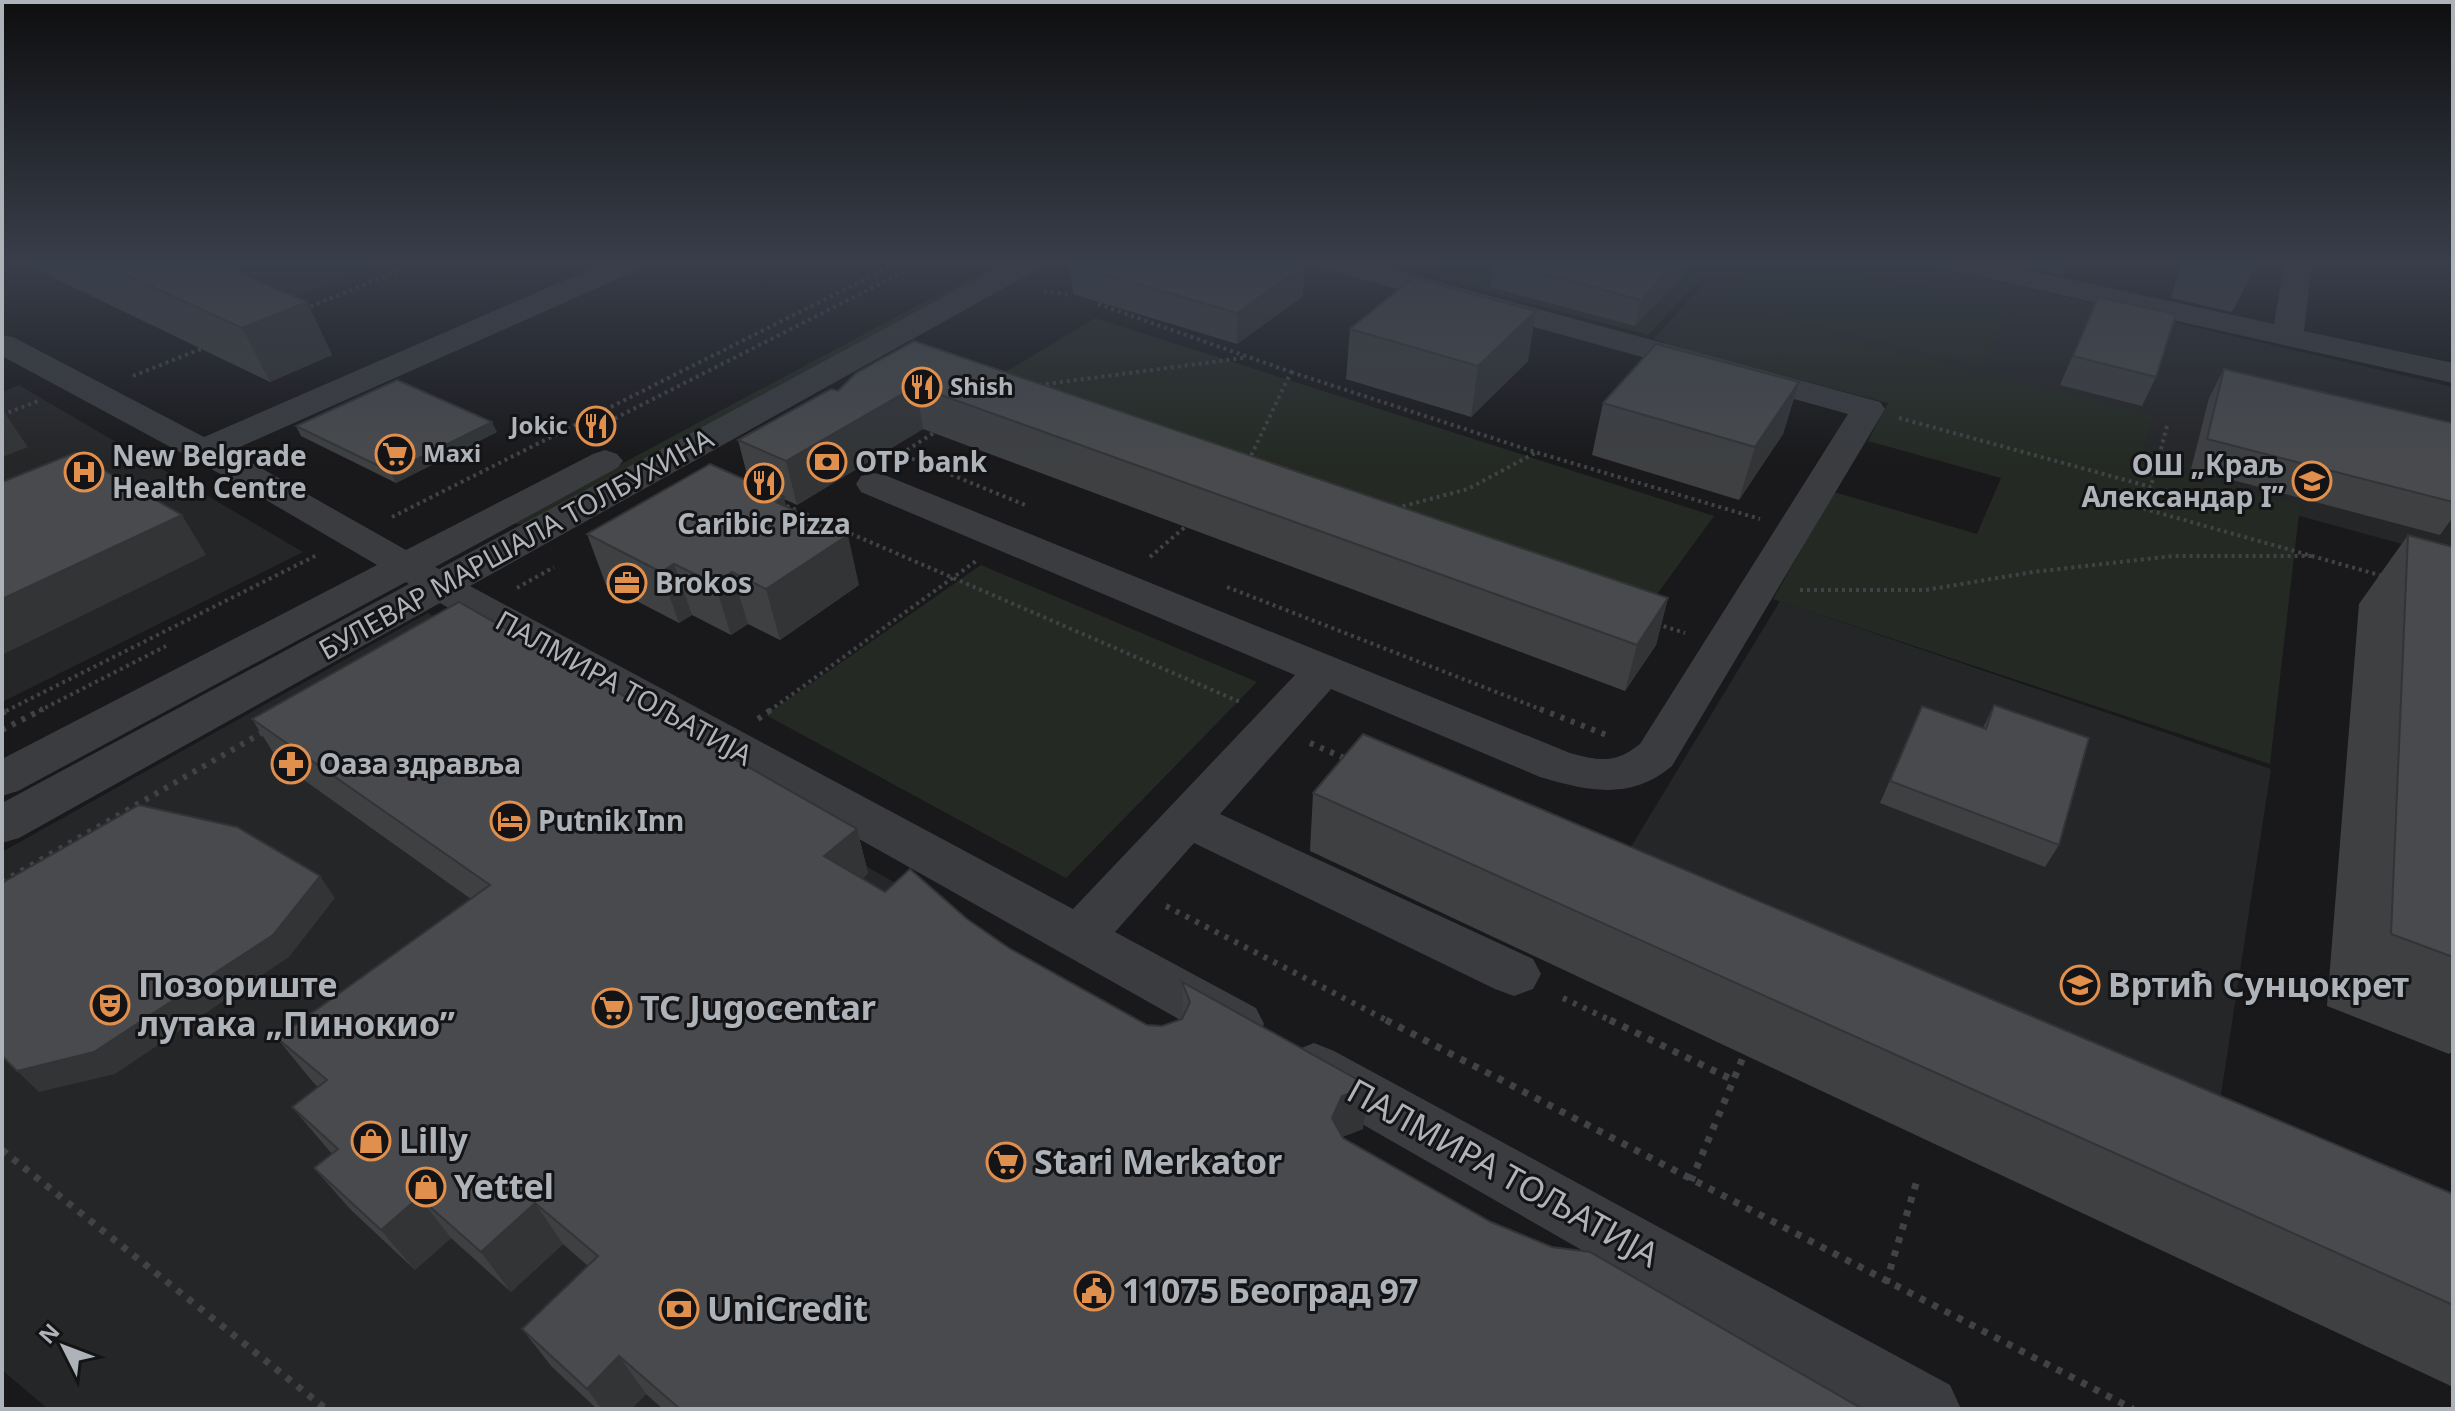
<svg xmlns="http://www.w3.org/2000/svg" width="2455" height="1411" font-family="'Noto Sans',sans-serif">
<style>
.built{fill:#252628}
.green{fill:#242a23}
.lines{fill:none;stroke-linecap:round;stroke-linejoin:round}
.path-far2{stroke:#404346;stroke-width:4;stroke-dasharray:3 4;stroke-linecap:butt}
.path-far1{stroke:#404346;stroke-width:6;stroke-dasharray:4 7;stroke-linecap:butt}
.path{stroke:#404346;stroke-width:7;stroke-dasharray:6 8;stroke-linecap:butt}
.minor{fill:#3a3c3f;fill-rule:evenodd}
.wall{fill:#3e4042}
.shaded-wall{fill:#323436}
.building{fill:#484a4d;stroke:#323436;stroke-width:2}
.labels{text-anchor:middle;stroke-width:6;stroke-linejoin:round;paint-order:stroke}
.far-poi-label{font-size:24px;font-weight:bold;fill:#adb3b9;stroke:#141416;text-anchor:start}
.poi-label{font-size:28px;font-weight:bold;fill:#adb3b9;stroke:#141416;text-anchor:start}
.street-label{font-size:28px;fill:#adb3b9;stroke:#141416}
.near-poi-label{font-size:34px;font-weight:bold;fill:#adb3b9;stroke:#141416;text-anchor:start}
.near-street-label{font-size:34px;fill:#adb3b9;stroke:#141416}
</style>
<rect width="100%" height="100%" fill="#19191b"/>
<path class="built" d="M183 262H384L277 304Z
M1656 262H1913L2453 387V558L1653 339 1711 277Z
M19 385 303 552 2 702V392Z
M1780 601 2271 769 2218 1114 1626 855Z
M428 613 1806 1409H48L2 1370V852Z"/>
<path class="green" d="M999 262H1014L525 524H514L520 518Z
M1470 262H1643L1702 277 1648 335 1433 277 1451 263 1465 267Z
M1753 262H1819L2012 307 1981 367 1719 302Z
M1701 302 2153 415 2140 463 2300 505 2270 764 1773 599 1834 492 1977 534 2001 478 1868 441 1888 403 1665 344Z
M1095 318 1714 516 1644 612 989 382Z
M981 565 1257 682 1066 878 766 715Z"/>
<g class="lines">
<path class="path-far2" d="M1044 291 1070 295
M1098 304 1291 372 1249 460
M304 309 421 262
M1291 372 1535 452 1760 519
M133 376 206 347
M1039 385 1243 358
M2 415 38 401
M1899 418 2151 487
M2167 426 2145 509 2383 576
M596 428 923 262
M886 448 1025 505
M901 454 938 430
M780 503 1240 702
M1396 508 1468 489 1535 453
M392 517 899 262
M1150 557 1185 527
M1227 587 1545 711
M517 588 554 567
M1800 590H1926L2033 572 2173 556H2312
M1657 624 1685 633
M6 711 319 554
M39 711 166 646
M769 711 976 561"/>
<path class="path-far1" d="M1540 709 1609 736
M2 713 10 709
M758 719 772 709
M2 730 43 709
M1310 743 1349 760
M2 882 265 731
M1166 906 1390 1022
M1563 998 1614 1022"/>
<path class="path" d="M1386 1020 2133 1409
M1610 1020 1733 1080
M2 1150 326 1409
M1691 1181 1744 1055
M1886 1283 1918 1177"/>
<path class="minor" d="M607 262H646L642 268 231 451 406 550 593 454 605 450 617 454 623 461 617 468 435 567 439 569 1008 262H1044L1040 268 470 586 1073 909 1295 675 861 492 856 484 861 476 874 473 887 476 1570 753C1600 761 1615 764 1640 744L1848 414 1321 268 1317 262H1365L1880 402 1885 409 1672 766C1631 801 1587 791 1540 777L1331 689 1220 814 1533 959 1541 974 1533 989 1514 996 1495 989 1194 843 1115 932 1256 1008 1264 1024 1256 1040 1236 1047 1216 1040 440 603 19 838 2 843V803L409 584 406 582 18 791 2 796V759L377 565 237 483 2 356V335L13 337 204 437Z
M1936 262H1991L2274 324 2284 262H2312L2304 331 2453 363V383L1950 270 1940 268Z
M1314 1043 1334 1051 1950 1385 1961 1409H1859L1294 1085 1286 1068 1294 1051Z"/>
</g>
<path class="wall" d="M21 262H214L307 302 332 355 270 382Z
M1493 262H1685L1682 277 1635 326 1490 287Z
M2005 262H2068L2062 275Z
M2181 262H2258L2232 312 2171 298Z
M1070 264 1304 266 1303 296 1237 344 1073 294Z
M2098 297 2156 377 2142 406 2060 385Z
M1350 329 1528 361 1471 417 1346 379Z
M914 341 1668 598 1656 645 1625 691 923 429 797 505 784 499 786 506 859 585 780 640 748 624 731 635 692 615 679 623 606 585 587 534 749 482 738 440 838 391Z
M2224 369 2453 423V517L2440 535 2191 469 2209 398Z
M1799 382 1783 434 1739 500 1592 455 1603 403Z
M296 426 497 432 396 483 301 436Z
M2408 535 2453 547V1051L2449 1054 2327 1006 2359 604Z
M1994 705 2059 845 2045 867 1880 803 1922 706 1983 728Z
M252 719 857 829 868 873 862 879 885 892 967 919 1009 948 1147 1025 1162 1026 1182 1019 1183 1016 1182 982 1363 1129 1342 1137 1343 1138 1491 1222 1858 1409H663L646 1394 631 1409H597L552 1367 522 1329 588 1266 563 1244 511 1292 451 1238 415 1270 350 1209 314 1168 332 1154 292 1107 318 1087 312 1081 277 1038 471 899 280 763Z
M1313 793 2453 1194V1387L1310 851Z"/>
<path class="shaded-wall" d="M1677 262H1685L1682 277 1635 326 1641 300Z
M1304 266 1303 296 1237 344V313Z
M307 302 332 355 270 382 242 328Z
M1536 311 1528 361 1471 417 1478 366Z
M1799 382 1783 434 1739 500 1755 447Z
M916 386 923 429 797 505 786 461Z
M2 409 28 447 2 457Z
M492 422 497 432 396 483 391 472Z
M784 497 796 548 776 502Z
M182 515 206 555 2 655V599Z
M848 535 859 585 780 640 766 589Z
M674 564 692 615 679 623 661 572Z
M732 572 748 624 731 635 715 584Z
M1668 598 1656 645 1625 691 1637 645Z
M857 829 868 873 837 901 824 856Z
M320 876 335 898 289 957 115 1074 39 1092 17 1071Z
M1369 1086 1363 1129 1337 1139 1332 1118 1342 1096Z
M419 1197 451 1238 415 1270 381 1230Z
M535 1203 563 1244 511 1292 481 1252Z
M619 1356 646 1394 631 1409H602L587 1389Z"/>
<path class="building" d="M99 262H214L307 302 242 328Z
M1072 262H1292L1304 266 1237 313 1070 264Z
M1498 262H1677L1641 300Z
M1413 278 1536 311 1478 366 1350 329Z
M2098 297 2176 314 2156 377 2073 356Z
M914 341 1668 598 1637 645 916 386 786 461 738 440 831 389 838 391 856 373Z
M1656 344 1799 382 1755 447 1603 403Z
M2224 369 2453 423V502L2207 439Z
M397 380 492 422 391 472 296 426Z
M74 453 182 515 2 599V482Z
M710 464 784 497 776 502 848 535 766 589 732 572 715 584 674 564 661 572 587 534Z
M2408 535 2453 547V957L2391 934Z
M459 602 857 829 824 856 885 892 910 869 967 919 1009 948 1147 1025 1162 1026 1182 1019 1190 1002 1182 982 1369 1086 1342 1096 1332 1118 1343 1138 1491 1222 1552 1247 1590 1252 1859 1407 1858 1409H680L619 1356 587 1389 522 1329 598 1256 535 1203 481 1252 419 1197 381 1230 314 1168 338 1149 292 1107 327 1080 277 1038 490 885 252 719Z
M1994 705 2089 738 2059 845 1890 781 1922 706 1986 729Z
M1363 734 2453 1194V1305L1313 793Z
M139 805 237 827 320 876 273 935 94 1052 17 1071 2 1056V883Z"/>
<linearGradient id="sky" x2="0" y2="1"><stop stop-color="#0e0e0f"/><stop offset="0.57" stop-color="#383e4a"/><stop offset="1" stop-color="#383e4a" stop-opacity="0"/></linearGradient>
<rect width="2455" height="460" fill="url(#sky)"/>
<defs>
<symbol id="restaurant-ring" viewBox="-11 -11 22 22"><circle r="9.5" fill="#141416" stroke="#e08f4c" stroke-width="1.5"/><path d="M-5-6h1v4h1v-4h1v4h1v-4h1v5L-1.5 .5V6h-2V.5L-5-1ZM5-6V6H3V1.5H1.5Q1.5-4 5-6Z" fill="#e08f4c"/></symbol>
<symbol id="supermarket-ring" viewBox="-11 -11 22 22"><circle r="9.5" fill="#141416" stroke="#e08f4c" stroke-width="1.5"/><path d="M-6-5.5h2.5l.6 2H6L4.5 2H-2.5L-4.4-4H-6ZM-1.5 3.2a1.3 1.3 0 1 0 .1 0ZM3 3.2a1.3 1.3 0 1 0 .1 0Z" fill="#e08f4c"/></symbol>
<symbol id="bank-ring" viewBox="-11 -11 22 22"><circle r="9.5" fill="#141416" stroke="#e08f4c" stroke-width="1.5"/><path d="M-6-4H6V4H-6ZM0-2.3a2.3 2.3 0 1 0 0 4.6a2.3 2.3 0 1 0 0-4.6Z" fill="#e08f4c"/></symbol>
<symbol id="hospital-ring" viewBox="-11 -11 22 22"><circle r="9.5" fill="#141416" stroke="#e08f4c" stroke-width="1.5"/><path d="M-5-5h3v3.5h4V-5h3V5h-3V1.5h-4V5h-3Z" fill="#e08f4c"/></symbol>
<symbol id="school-ring" viewBox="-11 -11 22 22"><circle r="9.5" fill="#141416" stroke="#e08f4c" stroke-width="1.5"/><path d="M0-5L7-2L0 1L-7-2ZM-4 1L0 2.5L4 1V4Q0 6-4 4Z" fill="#e08f4c"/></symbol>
<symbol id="office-ring" viewBox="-11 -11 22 22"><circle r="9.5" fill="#141416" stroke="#e08f4c" stroke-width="1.5"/><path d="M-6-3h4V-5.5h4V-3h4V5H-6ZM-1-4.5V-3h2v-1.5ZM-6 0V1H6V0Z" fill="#e08f4c"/></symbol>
<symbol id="pharmacy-ring" viewBox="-11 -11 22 22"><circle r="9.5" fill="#141416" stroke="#e08f4c" stroke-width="1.5"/><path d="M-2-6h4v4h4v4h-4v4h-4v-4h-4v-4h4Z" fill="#e08f4c"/></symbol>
<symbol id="hotel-ring" viewBox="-11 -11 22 22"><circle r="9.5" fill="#141416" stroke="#e08f4c" stroke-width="1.5"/><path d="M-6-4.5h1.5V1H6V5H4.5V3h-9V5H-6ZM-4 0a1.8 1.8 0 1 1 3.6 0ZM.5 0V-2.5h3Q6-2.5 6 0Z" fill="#e08f4c"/></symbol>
<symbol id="theatre-ring" viewBox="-11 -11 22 22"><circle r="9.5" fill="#141416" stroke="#e08f4c" stroke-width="1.5"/><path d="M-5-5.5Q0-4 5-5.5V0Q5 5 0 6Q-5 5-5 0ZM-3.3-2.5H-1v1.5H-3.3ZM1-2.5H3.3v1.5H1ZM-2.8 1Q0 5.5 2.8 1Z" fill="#e08f4c"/></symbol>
<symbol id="shop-ring" viewBox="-11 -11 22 22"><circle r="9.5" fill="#141416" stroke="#e08f4c" stroke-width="1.5"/><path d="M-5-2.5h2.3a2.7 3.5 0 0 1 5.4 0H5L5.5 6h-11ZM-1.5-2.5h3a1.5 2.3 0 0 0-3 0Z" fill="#e08f4c"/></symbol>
<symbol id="civic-ring" viewBox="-11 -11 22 22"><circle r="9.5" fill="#141416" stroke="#e08f4c" stroke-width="1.5"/><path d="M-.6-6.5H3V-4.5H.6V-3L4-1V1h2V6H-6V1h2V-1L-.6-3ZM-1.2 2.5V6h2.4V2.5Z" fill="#e08f4c"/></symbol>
</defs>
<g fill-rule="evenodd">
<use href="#restaurant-ring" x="900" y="365" width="44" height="44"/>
<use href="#restaurant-ring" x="574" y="404" width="44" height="44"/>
<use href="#supermarket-ring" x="373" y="432" width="44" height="44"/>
<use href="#bank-ring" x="805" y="440" width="44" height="44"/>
<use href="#hospital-ring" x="62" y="450" width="44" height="44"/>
<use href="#school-ring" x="2290" y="459" width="44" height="44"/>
<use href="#restaurant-ring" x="742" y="461" width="44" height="44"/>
<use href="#office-ring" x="605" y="561" width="44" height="44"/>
<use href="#pharmacy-ring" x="269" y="742" width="44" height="44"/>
<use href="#hotel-ring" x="488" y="799" width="44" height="44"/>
<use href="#school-ring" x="2058" y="963" width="44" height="44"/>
<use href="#theatre-ring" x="88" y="983" width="44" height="44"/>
<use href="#supermarket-ring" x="590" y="986" width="44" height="44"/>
<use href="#shop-ring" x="349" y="1119" width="44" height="44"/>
<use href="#supermarket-ring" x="984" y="1140" width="44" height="44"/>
<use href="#shop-ring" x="404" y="1165" width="44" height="44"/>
<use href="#civic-ring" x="1072" y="1269" width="44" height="44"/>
<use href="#bank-ring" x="657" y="1287" width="44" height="44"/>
</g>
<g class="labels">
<g class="far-poi-label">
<text x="950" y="395">Shish</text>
<text x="568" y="434" text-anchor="end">Jokic</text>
<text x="423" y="462">Maxi</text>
</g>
<g class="poi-label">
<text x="112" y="466">New Belgrade<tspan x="112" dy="32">Health Centre</tspan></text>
<text x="855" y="472">OTP bank</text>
<text x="2284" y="475" text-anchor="end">ОШ „Краљ<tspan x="2284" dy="32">Александар I”</tspan></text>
<text x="764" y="534" text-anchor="middle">Caribic Pizza</text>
<text x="655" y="593">Brokos</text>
<text x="319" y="774">Оаза здравља</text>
<text x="538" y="831">Putnik Inn</text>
</g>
<g class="street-label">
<text transform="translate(516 544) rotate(-29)" y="10">БУЛЕВАР МАРШАЛА ТОЛБУХИНА</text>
<text transform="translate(624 688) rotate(29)" y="10">ПАЛМИРА ТОЉАТИЈА</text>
</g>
<g class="near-poi-label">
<text x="138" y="997">Позориште<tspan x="138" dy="39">лутака „Пинокио”</tspan></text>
<text x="2108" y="997">Вртић Сунцокрет</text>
<text x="640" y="1020">TC Jugocentar</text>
<text x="399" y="1153">Lilly</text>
<text x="1034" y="1174">Stari Merkator</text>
<text x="454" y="1199">Yettel</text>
<text x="1122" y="1303">11075 Београд 97</text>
<text x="707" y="1321">UniCredit</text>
</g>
<g class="near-street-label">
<text transform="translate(1503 1173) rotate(29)" y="12">ПАЛМИРА ТОЉАТИЈА</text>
</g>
</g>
<rect width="2455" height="1411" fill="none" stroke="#adb3b9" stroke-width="8"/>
<g transform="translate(64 1347) rotate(312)" stroke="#141416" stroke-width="6" paint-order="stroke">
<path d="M0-6L14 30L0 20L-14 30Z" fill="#adb3b9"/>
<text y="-12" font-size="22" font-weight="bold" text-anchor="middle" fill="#adb3b9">N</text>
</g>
</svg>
